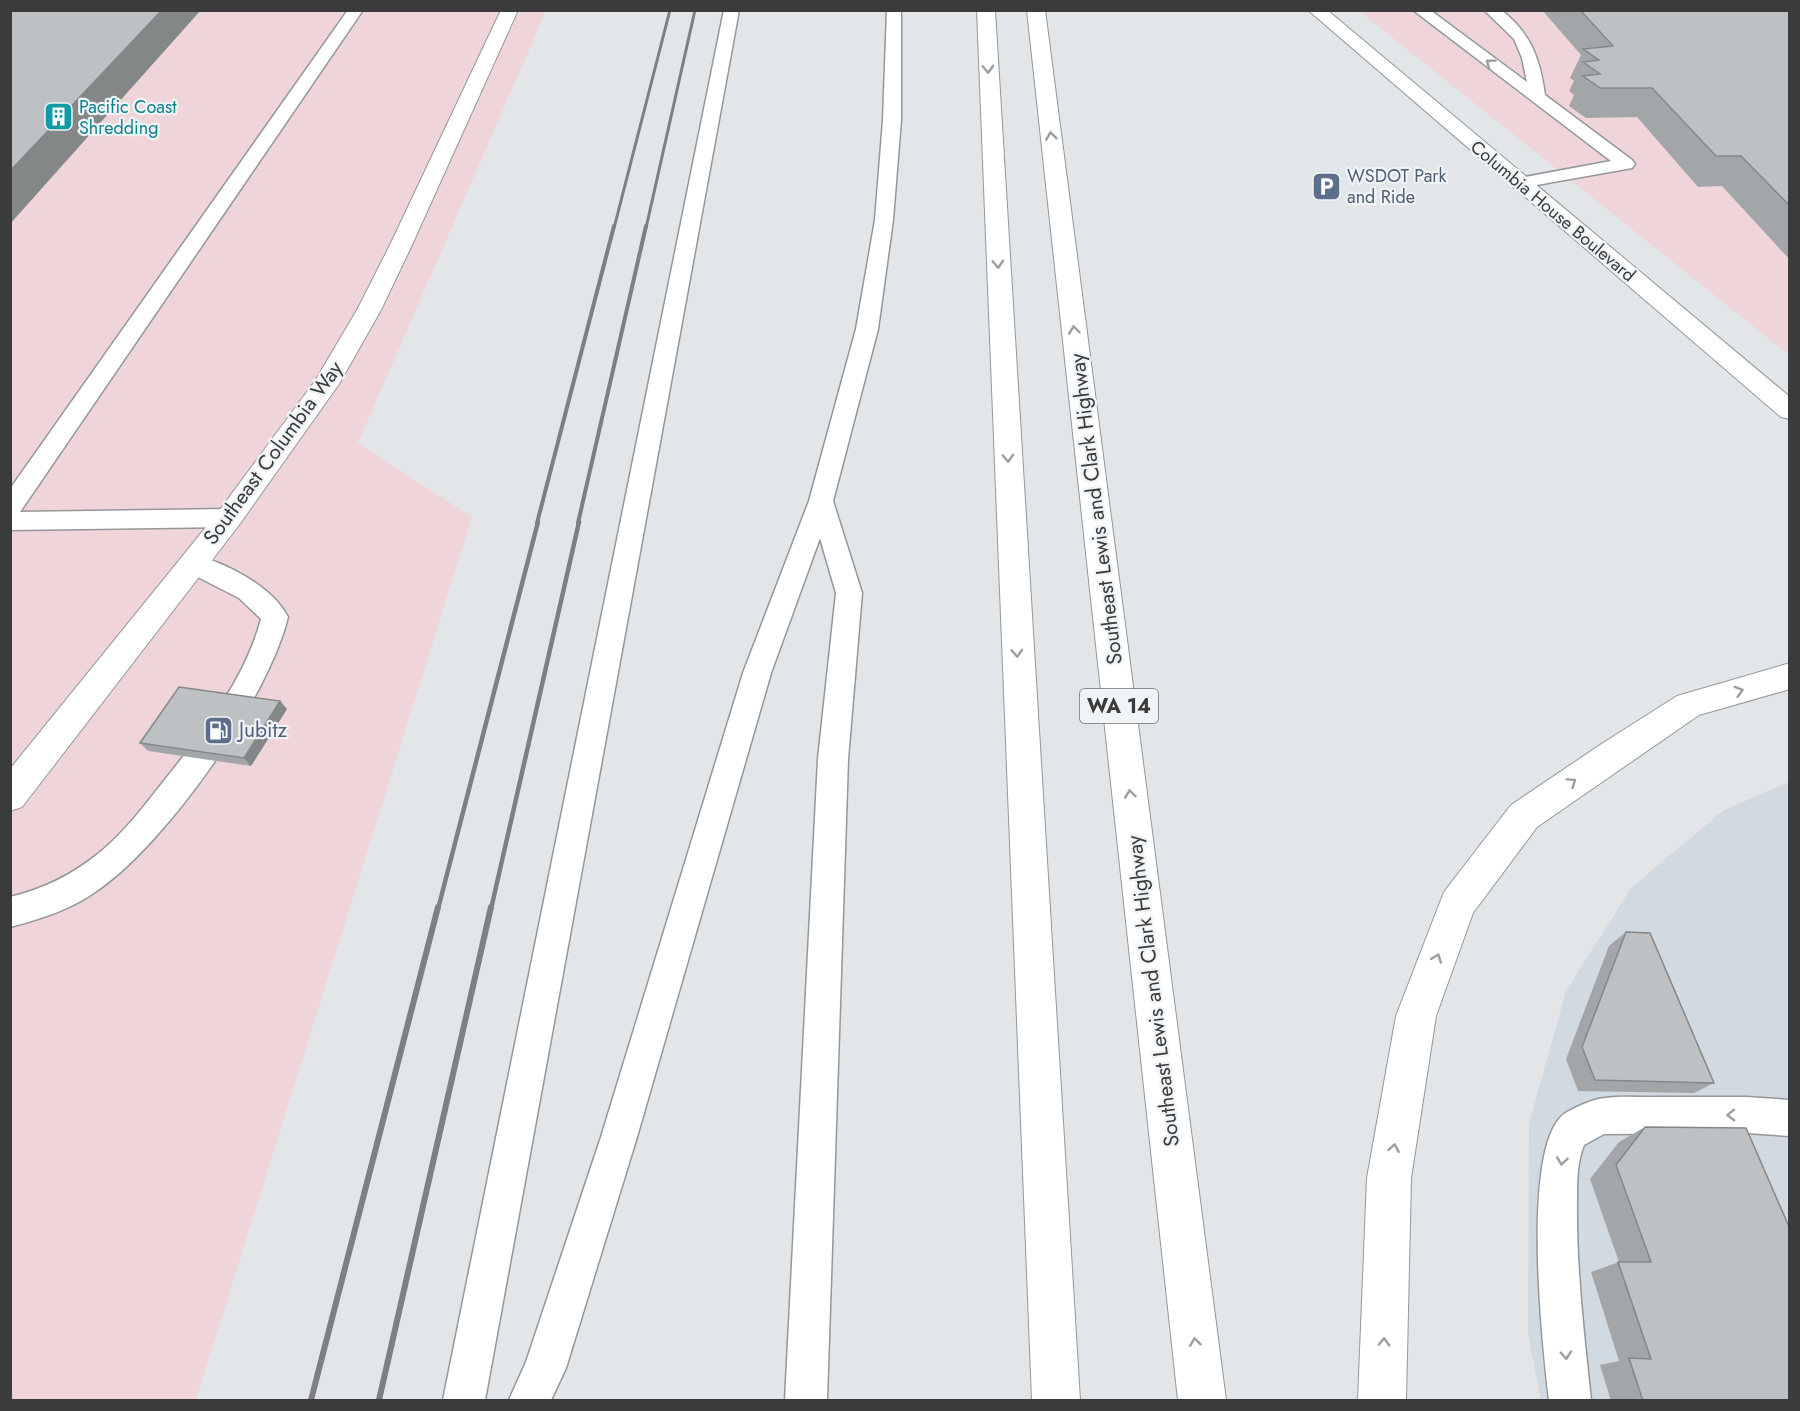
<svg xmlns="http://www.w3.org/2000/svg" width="1800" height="1411" font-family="Jost,sans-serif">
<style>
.built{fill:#d1d9e1}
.industrial{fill:#efd5d9}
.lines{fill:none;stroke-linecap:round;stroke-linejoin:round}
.lane-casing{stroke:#94979a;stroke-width:3}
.secondary-casing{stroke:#94979a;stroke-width:2}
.highway-casing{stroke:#94979a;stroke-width:2}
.lane{fill:#fff;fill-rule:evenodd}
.secondary{fill:#fff;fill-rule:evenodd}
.highway{fill:#fff;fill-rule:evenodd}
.rail-far3{stroke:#7d7f81;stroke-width:3}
.rail-far2{stroke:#7d7f81;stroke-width:4}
.rail-far1{stroke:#7d7f81;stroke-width:4.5}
.rail{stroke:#7d7f81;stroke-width:6}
.wall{fill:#a3a6a8}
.shaded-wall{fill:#848788}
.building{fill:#bdc1c3;stroke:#848788;stroke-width:1.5}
.oneway{stroke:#9c9d9e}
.labels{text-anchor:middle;stroke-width:4.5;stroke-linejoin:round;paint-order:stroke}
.far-culture-label{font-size:18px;fill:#0d838f;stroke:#f0f4f7;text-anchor:start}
.far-service-label{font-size:18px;fill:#4e5e75;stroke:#f0f4f7;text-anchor:start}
.far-street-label{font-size:18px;fill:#3a3b3c;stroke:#f0f4f7}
.shield{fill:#f0f4f7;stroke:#717274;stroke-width:1.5}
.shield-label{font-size:20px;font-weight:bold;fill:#3a3b3c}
.street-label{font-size:21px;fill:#3a3b3c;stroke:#f0f4f7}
.service-label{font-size:21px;fill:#4e5e75;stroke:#f0f4f7;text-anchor:start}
</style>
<rect width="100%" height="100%" fill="#e3e6e9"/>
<path class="built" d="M1789 782V1400H1541L1528 1334 1529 1124 1566 991 1632 887 1724 810Z"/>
<path class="industrial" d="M10 11H546L358 443 472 517 196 1400H11Z
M1359 11H1789V355Z"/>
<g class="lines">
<defs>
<path id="lane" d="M348 10H363L20 512 229 509 238 512 241 518 238 524 229 527 10 530V489Z
M724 10H739L485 1400H443Z
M887 10H901V120L893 220 878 329 833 501 862 593 848 759 827 1400H785L818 759 836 593 820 538 771 673 637 1137 566 1368 551 1400H509L526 1362 601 1137 743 673 809 501 856 329 875 220 883 120Z
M1413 10H1430L1527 82 1522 58 1514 39 1484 10H1501C1531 33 1540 59 1545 95L1632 160 1635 164 1632 168 1520 188 1514 187 1511 183 1514 179 1611 161Z
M193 554C227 564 271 585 288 617 268 699 167 842 98 890 72 909 41 919 10 927V897C44 889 72 875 99 853 124 833 144 806 163 782 203 732 245 680 261 619L239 598 184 570 180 563 184 556Z
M1747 1097 1790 1100V1136L1747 1133 1604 1134 1584 1145C1577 1162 1577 1182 1577 1200 1576 1267 1584 1334 1591 1400H1549C1543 1349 1519 1139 1567 1112 1578 1106 1593 1099 1605 1098 1620 1096 1636 1097 1651 1097 1683 1097 1715 1097 1747 1097Z"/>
<path id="secondary" d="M501 10H518L411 247 381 310 339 384 239 525 22 807 10 811V769L219 511 315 381 357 310 389 247Z
M1308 10H1327L1790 397V419L1781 417Z"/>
<path id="highway" d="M977 10H995L1080 1400H1032Z
M1027 10H1045L1226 1400H1178Z
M1790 663V689L1699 715 1537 827 1473 913 1436 1016 1411 1178 1406 1400H1358L1367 1178 1396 1016 1444 892 1511 805 1603 743 1677 696Z"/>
</defs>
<use href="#lane" class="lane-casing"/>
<use href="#secondary" class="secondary-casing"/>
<use href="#highway" class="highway-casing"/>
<use href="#lane" class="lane"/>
<use href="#secondary" class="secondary"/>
<use href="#highway" class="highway"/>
<path class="rail-far3" d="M614 228 670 10
M646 228 695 10"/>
<path class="rail-far2" d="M537 523 614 226
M578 523 646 226"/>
<path class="rail-far1" d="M438 909 538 522
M491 909 579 522"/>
<path class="rail" d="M311 1400 438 907
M379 1400 491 907"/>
</g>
<path class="wall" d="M1542 10H1790V260L1722 186 1698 187 1637 117 1586 118 1569 106 1574 95 1569 91 1574 81 1570 78 1581 55Z
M280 701 287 709 251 766 148 751 140 743Z
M1626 932 1714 1083 1694 1093 1578 1091 1566 1059 1609 946Z
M1645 1127 1790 1401H1611L1600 1365 1619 1361 1591 1272 1619 1262 1590 1179 1619 1142Z"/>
<path class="shaded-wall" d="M162 10H201L10 224V171Z
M280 701 287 709 251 766 244 758Z"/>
<path class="building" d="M10 10H162L10 171Z
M1580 10H1790V206L1741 156H1716L1652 88H1600L1583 76 1600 74 1583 62 1599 60 1583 49 1613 46Z
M179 687 280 701 244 758 140 743Z
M1626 932 1650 933 1714 1083 1595 1080 1582 1047Z
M1645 1127 1746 1128 1790 1229V1401H1643L1629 1358 1651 1359 1618 1262H1651L1616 1165Z"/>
<defs><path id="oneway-chevron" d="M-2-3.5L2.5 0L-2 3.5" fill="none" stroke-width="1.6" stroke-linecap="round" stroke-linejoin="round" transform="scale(1.5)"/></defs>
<g class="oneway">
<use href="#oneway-chevron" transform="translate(1490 63) rotate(-143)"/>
<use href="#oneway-chevron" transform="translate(988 69) rotate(87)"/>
<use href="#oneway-chevron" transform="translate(1051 136) rotate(-97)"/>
<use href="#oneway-chevron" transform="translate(998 264) rotate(87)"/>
<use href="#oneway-chevron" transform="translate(1074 330) rotate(-97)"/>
<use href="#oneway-chevron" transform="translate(1008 458) rotate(87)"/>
<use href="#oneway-chevron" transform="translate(1017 653) rotate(87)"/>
<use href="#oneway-chevron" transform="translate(1739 691) rotate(-16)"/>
<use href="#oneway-chevron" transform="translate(1572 782) rotate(-35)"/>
<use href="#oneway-chevron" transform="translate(1130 794) rotate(-97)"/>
<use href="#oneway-chevron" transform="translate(1437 958) rotate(-70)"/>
<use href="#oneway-chevron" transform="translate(1731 1115) rotate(179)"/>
<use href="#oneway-chevron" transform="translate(1394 1148) rotate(-80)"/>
<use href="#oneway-chevron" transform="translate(1562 1161) rotate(98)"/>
<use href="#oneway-chevron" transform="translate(1195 1342) rotate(-97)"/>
<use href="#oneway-chevron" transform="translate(1384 1342) rotate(-88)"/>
<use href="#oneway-chevron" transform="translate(1566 1355) rotate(85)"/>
</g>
<defs>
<symbol id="building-square" viewBox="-11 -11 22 22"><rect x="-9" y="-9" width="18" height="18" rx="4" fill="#0f9aa8" stroke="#f0f4f7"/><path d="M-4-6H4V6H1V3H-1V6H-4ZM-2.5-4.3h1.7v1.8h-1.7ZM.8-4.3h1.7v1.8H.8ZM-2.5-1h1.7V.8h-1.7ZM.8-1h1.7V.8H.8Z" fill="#fff"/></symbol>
<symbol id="parking-square" viewBox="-11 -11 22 22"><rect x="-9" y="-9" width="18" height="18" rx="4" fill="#5c6f8a" stroke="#f0f4f7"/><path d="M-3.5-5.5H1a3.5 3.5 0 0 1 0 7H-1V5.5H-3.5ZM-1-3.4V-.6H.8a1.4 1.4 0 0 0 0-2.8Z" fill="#fff"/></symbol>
<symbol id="fuel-square" viewBox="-11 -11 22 22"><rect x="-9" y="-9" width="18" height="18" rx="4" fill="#5c6f8a" stroke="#f0f4f7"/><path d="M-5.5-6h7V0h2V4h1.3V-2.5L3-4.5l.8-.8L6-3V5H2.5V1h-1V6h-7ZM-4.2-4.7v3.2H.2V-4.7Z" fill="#fff"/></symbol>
</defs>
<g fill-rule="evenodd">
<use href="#building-square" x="42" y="100" width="33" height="33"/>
<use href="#parking-square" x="1310" y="170" width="33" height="33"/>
<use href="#fuel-square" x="202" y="714" width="33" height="33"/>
</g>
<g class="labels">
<g class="far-culture-label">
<text x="79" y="113">Pacific Coast<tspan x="79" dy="21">Shredding</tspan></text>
</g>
<g class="far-service-label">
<text x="1347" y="182">WSDOT Park<tspan x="1347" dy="21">and Ride</tspan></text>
</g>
<g class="far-street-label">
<text transform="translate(1553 211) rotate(40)" y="6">Columbia House Boulevard</text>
</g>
<rect class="shield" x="1080" y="689" width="78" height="34" rx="4.5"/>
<g class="shield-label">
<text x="1119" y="713">WA 14</text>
</g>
<g class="street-label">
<text transform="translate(273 453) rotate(-54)" y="7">Southeast Columbia Way</text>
<text transform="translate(1096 509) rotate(-97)" y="7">Southeast Lewis and Clark Highway</text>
<text transform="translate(1153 991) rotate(-97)" y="7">Southeast Lewis and Clark Highway</text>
</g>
<g class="service-label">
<text x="239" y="737">Jubitz</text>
</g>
</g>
<rect width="1800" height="1411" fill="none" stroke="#3a3b3c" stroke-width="24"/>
</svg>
